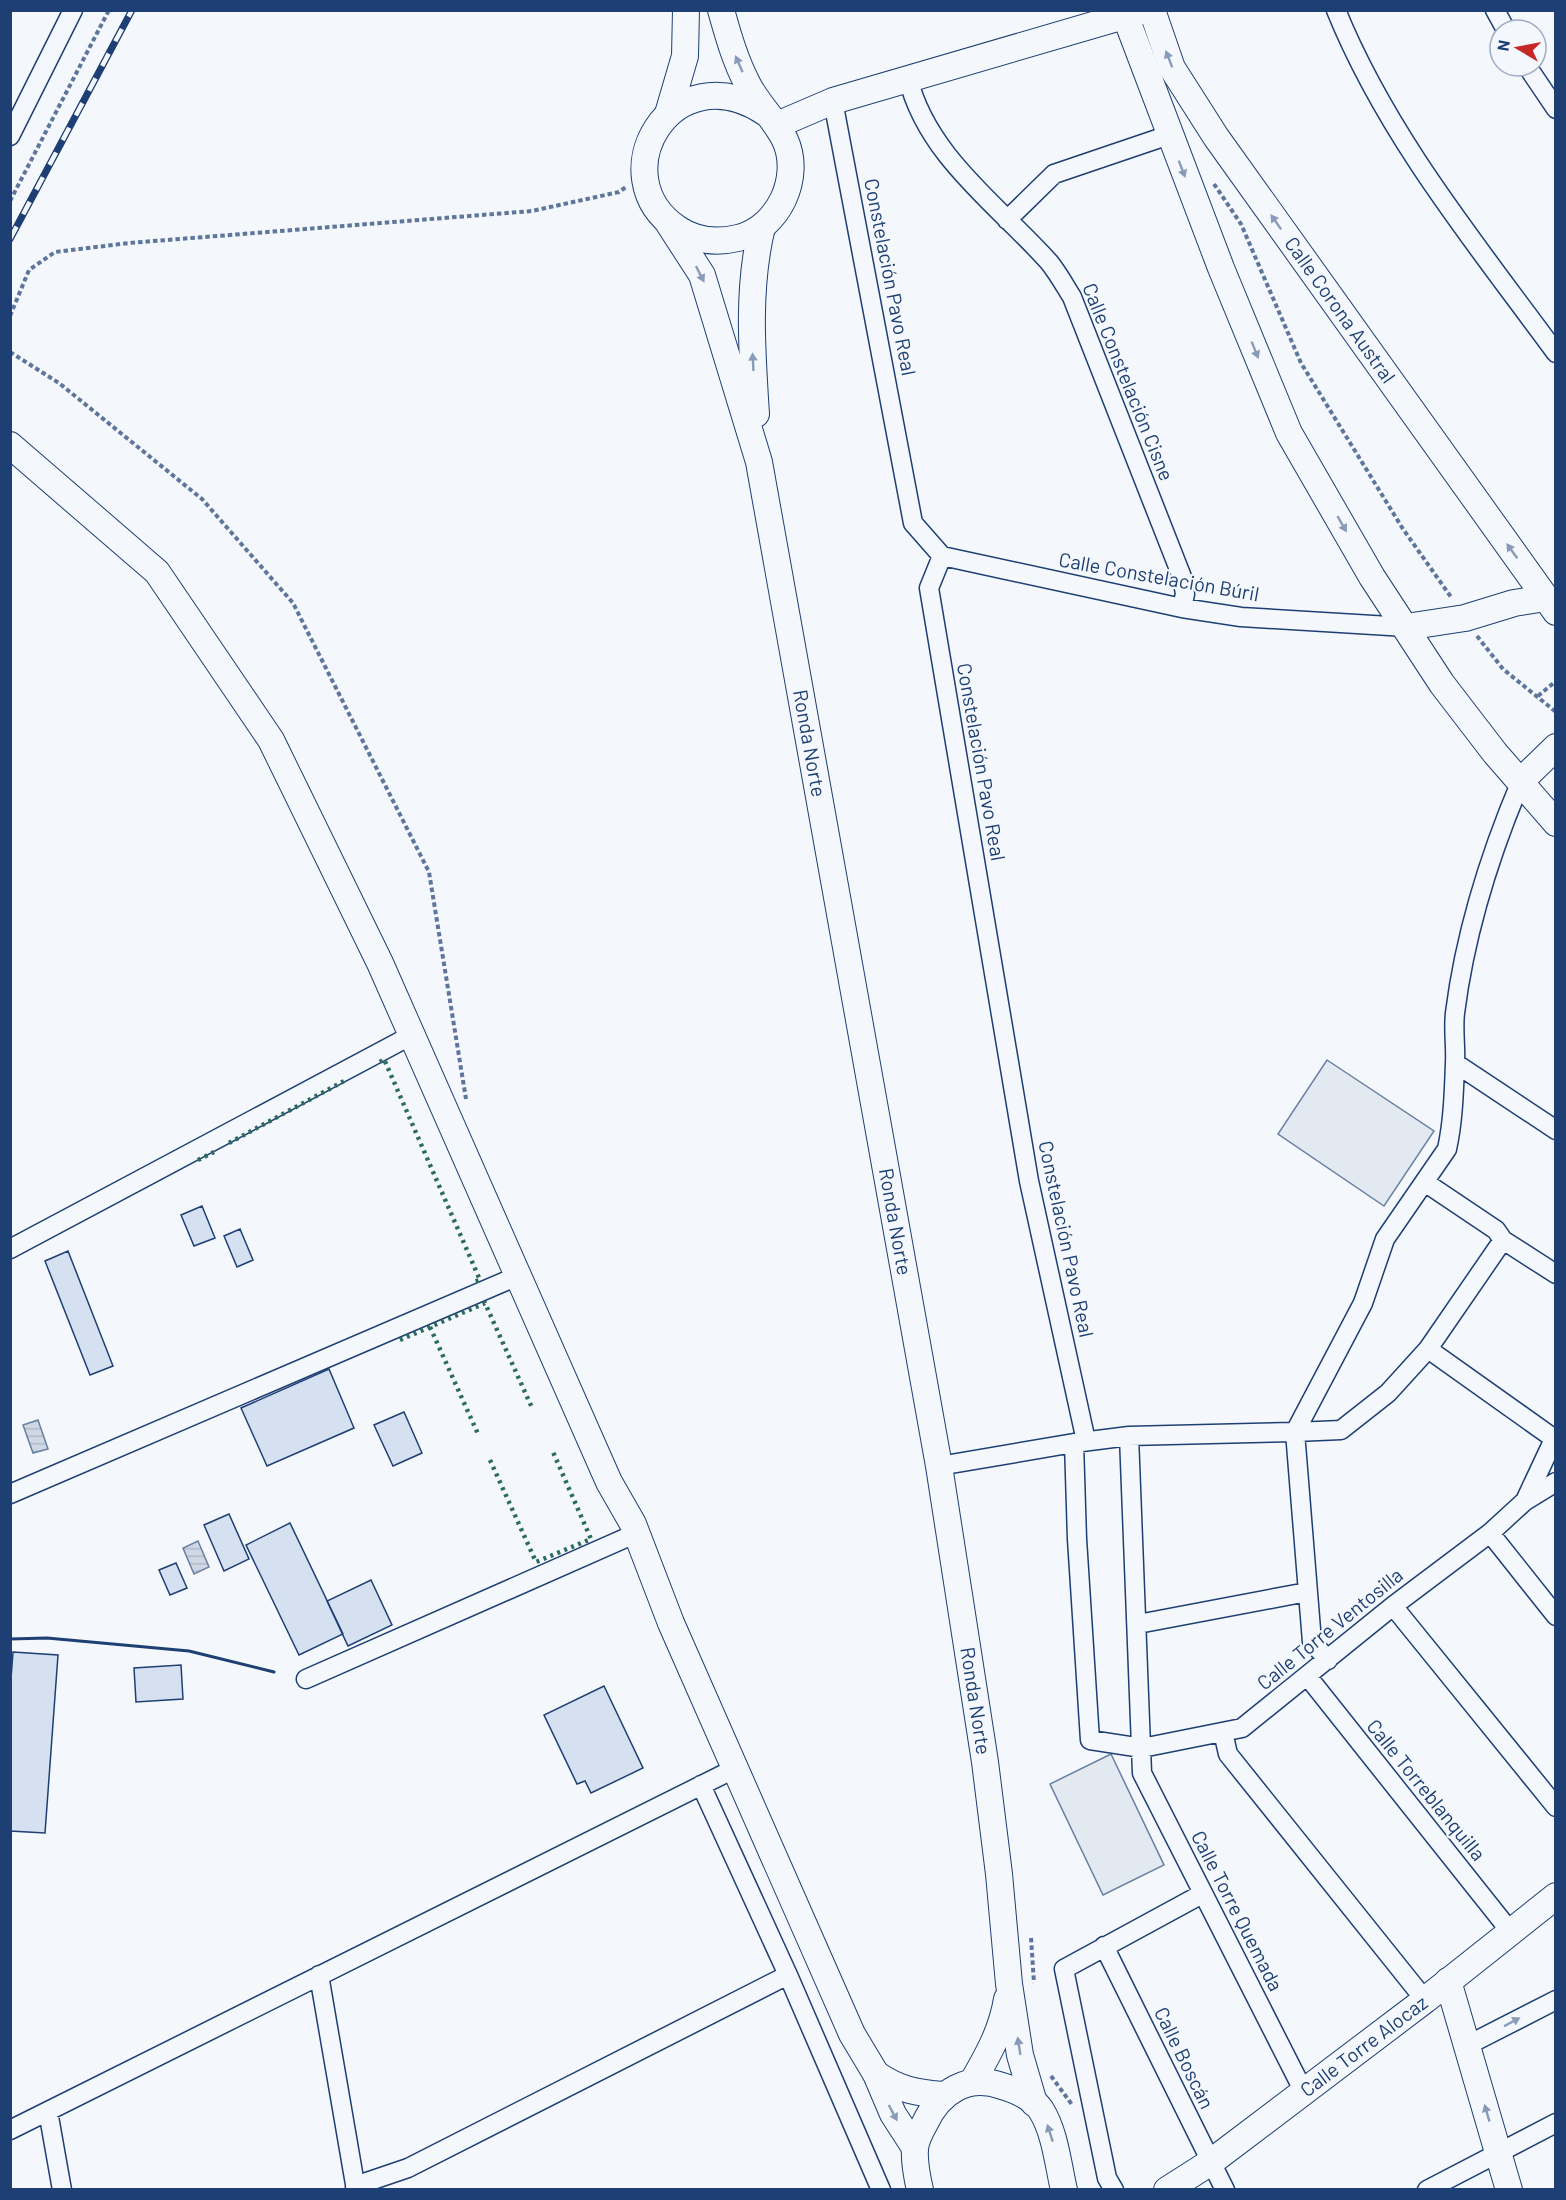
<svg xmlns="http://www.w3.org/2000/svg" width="1566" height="2200" font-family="Barlow,sans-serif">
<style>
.green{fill:#e3e9f0;stroke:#687fa3;stroke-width:1.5}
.water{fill:url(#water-rules);stroke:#687fa3;stroke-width:1.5}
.building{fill:#d5e0f0;stroke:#1d3f73;stroke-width:1.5}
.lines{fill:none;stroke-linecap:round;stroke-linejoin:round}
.street-casing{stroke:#1d3f73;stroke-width:21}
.secondary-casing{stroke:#1d3f73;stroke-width:28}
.path{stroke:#5e769c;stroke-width:4;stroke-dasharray:4.5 3;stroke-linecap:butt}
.street{stroke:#f4f7fb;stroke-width:18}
.secondary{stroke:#f4f7fb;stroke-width:26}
.rail-casing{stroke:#1d3f73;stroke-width:7}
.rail{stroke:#f4f7fb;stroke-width:4.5;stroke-dasharray:14;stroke-linecap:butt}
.hedge{stroke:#2c6c60;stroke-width:4.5;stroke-dasharray:3 4.5;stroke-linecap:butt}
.wall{stroke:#1d3f73;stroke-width:3}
.oneway{fill:#889bb7}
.labels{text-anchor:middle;stroke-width:4.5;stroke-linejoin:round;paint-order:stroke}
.street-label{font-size:20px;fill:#1d3f73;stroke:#f4f7fb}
</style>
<defs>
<pattern id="water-rules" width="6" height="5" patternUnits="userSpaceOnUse" patternTransform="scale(1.5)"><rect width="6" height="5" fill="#cfd7e4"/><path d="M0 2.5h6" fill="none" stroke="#b1bac7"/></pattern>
</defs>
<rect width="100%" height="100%" fill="#f4f7fb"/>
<path class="green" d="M1327 1060 1434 1131 1384 1206 1278 1134Z
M1111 1754 1164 1865 1103 1895 1050 1784Z"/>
<path class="water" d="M38 1420 48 1449 33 1453 23 1425Z
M198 1541 209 1567 194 1574 183 1548Z"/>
<path class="building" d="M202 1206 215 1238 194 1246 181 1215Z
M240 1229 253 1260 237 1267 224 1236Z
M68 1251 113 1366 90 1375 45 1261Z
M329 1369 354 1428 267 1466 241 1408Z
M404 1412 422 1453 393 1466 374 1425Z
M229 1514 249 1559 224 1571 204 1525Z
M290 1523 343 1634 299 1655 246 1545Z
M176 1563 187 1588 170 1595 159 1570Z
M371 1580 392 1625 348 1646 327 1601Z
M13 1652 58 1655 45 1833 10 1831V1692Z
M181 1665 183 1699 136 1702 134 1668Z
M604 1686 643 1768 591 1793 585 1781 577 1784 544 1715Z"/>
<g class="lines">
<defs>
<path id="street" d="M1336 10C1387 136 1476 244 1556 353
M1495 10 1506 30
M1527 66 1556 109
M908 78C927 156 998 205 1049 262 1058 273 1065 286 1072 297L1182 577 1185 594 1182 608
M833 101 913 523 942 556 929 588 1029 1181 1086 1441
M10 136 73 10
M1007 220 1054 174 1169 135
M942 556 1182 608 1241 617 1406 627
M1455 1063 1556 1130
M1426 1183 1496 1230 1503 1240 1556 1274
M10 1249 412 1035
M1428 1349 1556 1440
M1295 1432 1363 1303 1385 1239 1447 1149C1453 1122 1454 1092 1455 1063 1456 1047 1453 1030 1455 1013 1465 934 1490 854 1521 781
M1295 1432 1341 1430 1388 1393 1428 1349 1503 1240
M1129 1436 1142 1773 1304 2092
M1074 1443 1077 1539 1090 1740 1142 1748 1242 1728 1393 1606 1490 1533 1525 1501 1556 1482
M939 1466 1074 1443 1129 1436 1295 1432 1312 1642 1328 1660
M10 1494 520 1275
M1525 1501 1554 1439
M1490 1533 1556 1616
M1393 1606 1556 1807
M1138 1624 1307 1592
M1308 1677 1510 1931
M306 1679 637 1533
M1223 1732 1228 1754 1425 2000
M701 1785 788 1975 881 2190
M1104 1946 1225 2190
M319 1975 356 2190
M1468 2045 1556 2000
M48 2111 62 2190
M10 2130 736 1768
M355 2186 408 2168 788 1975
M1114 2190 1107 2178 1064 1969 1202 1894
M1427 2190 1556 2123"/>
<g id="secondary">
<path d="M721 10C728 35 735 60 747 83 757 104 775 119 785 140 802 177 779 228 738 238 717 243 696 241 678 229 599 177 672 50 766 113"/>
<path id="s1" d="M1152 10 1172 68 1216 137 1556 612"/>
<path d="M1125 15 1221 268 1289 433 1372 577 1442 684 1495 753 1556 823"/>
<path d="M668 114 685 56 686 10"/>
<path d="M777 125 833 101 1141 11"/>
<path id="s2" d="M669 224 702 275 759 462 939 1466 985 1762 999 1874 1009 1984 1020 2055 1034 2103"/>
<path d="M756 414C752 352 747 288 762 227"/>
<path d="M10 445 157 572 271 740 380 963 609 1482 633 1524 671 1623 852 2034 876 2074 893 2114 915 2148"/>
<path d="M1406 627 1465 618 1514 603 1546 598"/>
<path d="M1521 781 1556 747"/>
<path d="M1448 1981 1509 2190"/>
<path d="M876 2074C899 2090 917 2093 944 2095"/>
<path d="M973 2081C989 2053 1002 2030 1007 1999"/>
<path d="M920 2190C917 2177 914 2161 915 2148 916 2140 921 2130 925 2123 940 2091 968 2074 1002 2086 1016 2090 1033 2098 1041 2110 1055 2132 1058 2164 1064 2190"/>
<path id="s3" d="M1167 2190 1211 2162 1425 2000 1556 1896"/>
</g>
</defs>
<use href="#street" class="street-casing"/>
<use href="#secondary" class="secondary-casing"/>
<path class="path" d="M1214 184 1241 224 1301 363 1403 529 1451 597
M10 201 109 10
M10 316 29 270 55 252 129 243 532 211 619 192 626 187
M10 352 59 383 202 499 293 603 429 872 466 1099
M1477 636 1503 669 1556 712
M1538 696 1556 681
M1031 1938 1034 1983
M1051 2076 1073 2106"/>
<use href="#street" class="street"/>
<use href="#secondary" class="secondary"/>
<defs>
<path id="rail" d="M10 239 132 10"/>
</defs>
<use href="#rail" class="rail-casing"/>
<use href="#rail" class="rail"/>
<path class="hedge" d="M380 1062 384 1059 480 1280 474 1282
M229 1143 346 1080
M198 1160 214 1152
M430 1327 478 1434
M400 1340 485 1303 533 1410
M490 1460 536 1562 591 1539 553 1452"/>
<path class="wall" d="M10 1639 47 1638 189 1651 274 1672"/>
</g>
<defs><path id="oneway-solid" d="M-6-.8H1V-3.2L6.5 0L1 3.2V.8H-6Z" transform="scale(1.5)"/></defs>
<g class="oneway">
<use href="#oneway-solid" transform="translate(1169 59) rotate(-111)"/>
<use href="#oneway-solid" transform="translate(739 64) rotate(-114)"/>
<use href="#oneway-solid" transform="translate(1182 169) rotate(69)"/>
<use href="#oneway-solid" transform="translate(1276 222) rotate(-125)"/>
<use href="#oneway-solid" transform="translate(700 274) rotate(63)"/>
<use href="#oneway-solid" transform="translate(1255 350) rotate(68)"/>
<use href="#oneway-solid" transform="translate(753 362) rotate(-93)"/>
<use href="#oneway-solid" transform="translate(1342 524) rotate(60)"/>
<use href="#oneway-solid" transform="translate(1512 551) rotate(-126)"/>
<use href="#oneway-solid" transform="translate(1512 2022) rotate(-28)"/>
<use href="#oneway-solid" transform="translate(1019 2046) rotate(-99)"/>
<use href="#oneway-solid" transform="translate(893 2113) rotate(62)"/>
<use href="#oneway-solid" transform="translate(1487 2113) rotate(-106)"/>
<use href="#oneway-solid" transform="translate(1050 2133) rotate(-108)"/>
</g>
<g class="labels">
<g class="street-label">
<text transform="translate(890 277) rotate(79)" y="7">Constelación Pavo Real</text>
<text dy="7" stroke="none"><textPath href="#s1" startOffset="356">Calle Corona Austral</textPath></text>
<text transform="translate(1128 382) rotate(68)" y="7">Calle Constelación Cisne</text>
<text transform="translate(1159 577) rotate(10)" y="7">Calle Constelación Búril</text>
<text dy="7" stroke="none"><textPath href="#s2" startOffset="542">Ronda Norte</textPath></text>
<text transform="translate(981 762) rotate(80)" y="7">Constelación Pavo Real</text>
<text dy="7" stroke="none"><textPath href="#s2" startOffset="1028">Ronda Norte</textPath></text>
<text transform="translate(1066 1239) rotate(78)" y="7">Constelación Pavo Real</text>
<text transform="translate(1330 1629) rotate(-39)" y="7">Calle Torre Ventosilla</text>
<text dy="7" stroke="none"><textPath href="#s2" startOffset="1514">Ronda Norte</textPath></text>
<text transform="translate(1426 1790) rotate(51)" y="7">Calle Torreblanquilla</text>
<text transform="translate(1237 1911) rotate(63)" y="7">Calle Torre Quemada</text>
<text dy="7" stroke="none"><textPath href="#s3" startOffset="244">Calle Torre Alocaz</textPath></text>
<text transform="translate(1184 2058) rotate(64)" y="7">Calle Boscán</text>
</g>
</g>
<rect width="1566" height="2200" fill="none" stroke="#1d3f73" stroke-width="24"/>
<g transform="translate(1518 48) rotate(280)"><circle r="28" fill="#f4f7fb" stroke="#9eadc5" stroke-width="1.5"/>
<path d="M0-4.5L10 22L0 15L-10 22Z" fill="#c62828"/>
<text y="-9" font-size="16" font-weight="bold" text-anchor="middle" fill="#1d3f73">N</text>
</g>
</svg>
